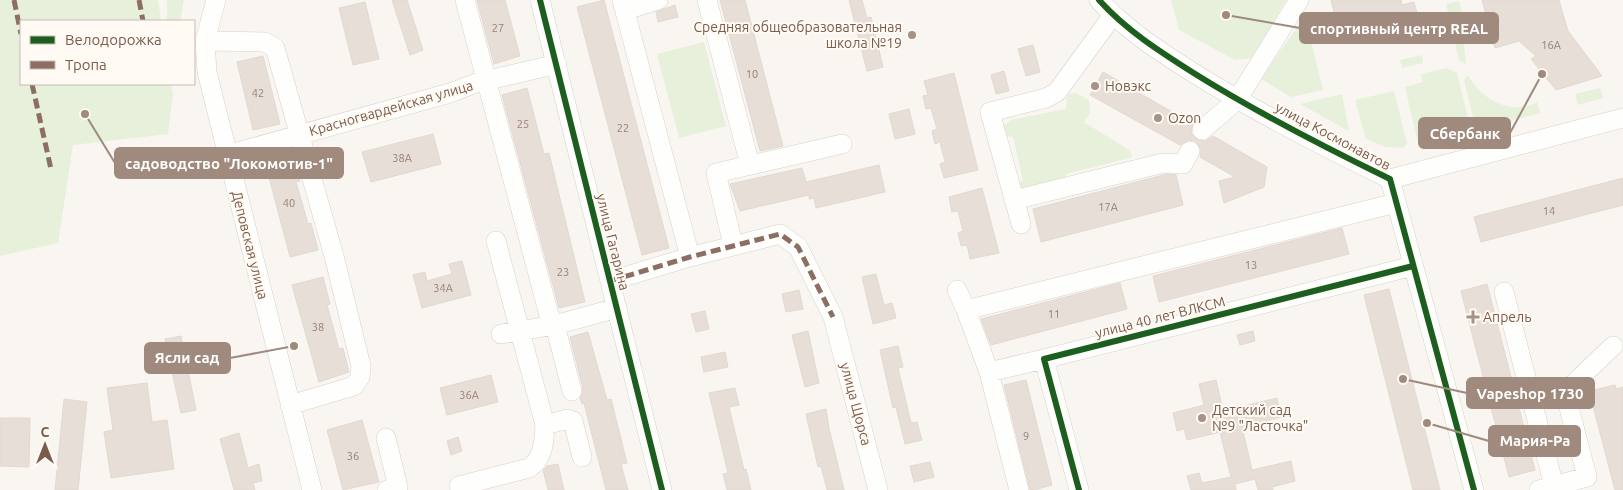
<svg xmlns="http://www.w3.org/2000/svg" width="1623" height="490" font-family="Ubuntu,sans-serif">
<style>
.green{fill:#e7f0db}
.building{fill:#e6ded7;stroke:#e2d8d2}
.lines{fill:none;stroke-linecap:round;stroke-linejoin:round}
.minor-casing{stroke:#d7d1cb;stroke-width:20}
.minor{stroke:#fefefd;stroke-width:19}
.quiet{stroke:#8d6e63;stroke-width:5;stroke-dasharray:10 5;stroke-linecap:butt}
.cycleway-casing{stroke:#fffaf3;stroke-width:9}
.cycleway{stroke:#1b5e20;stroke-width:6}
.poi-dot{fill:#a69286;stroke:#fffaf3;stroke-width:2}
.labels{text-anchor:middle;stroke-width:4;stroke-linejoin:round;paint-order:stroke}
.number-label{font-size:11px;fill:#977e72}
.poi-label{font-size:14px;fill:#7a5c4d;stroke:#fffaf3;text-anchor:start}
.street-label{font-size:14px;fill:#7a5c4d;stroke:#fffaf3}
.leader{fill:none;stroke:#9f8a7d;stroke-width:2}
.callout-dot{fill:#9f8a7d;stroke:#fffaf3;stroke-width:2}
.callout{fill:#9f8a7d;stroke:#9f8a7d;stroke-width:2}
.callout-label{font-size:15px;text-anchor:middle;font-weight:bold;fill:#fff}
</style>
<rect width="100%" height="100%" fill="#f9f5f0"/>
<path class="green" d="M0 0H158L161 21H21V84H171L173 94 168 134 73 145 58 243 0 256Z
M167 0H184L180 21H167Z
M1171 0H1286L1252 58 1235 60 1179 30Z
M1459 1 1468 33 1464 47 1466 64 1459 60 1446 4Z
M1305 16 1323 90 1291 97 1261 79Z
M704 42 726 126 679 138 657 54Z
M1422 55 1423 63 1402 68 1400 60Z
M1446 68 1457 73 1470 126 1466 132 1423 143 1417 139 1405 87 1423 82 1421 74Z
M1468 75C1480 98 1511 117 1537 102L1540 113 1481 129 1475 125 1464 80Z
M1600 88 1603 98 1578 105 1575 94Z
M1394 91 1407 144 1403 148 1386 147 1366 139 1355 100Z
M1076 93 1089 100 1090 113 1084 122 1129 150 1132 156 1130 158 1066 174 1065 181 1026 195 1016 186 1023 180 1013 137 1002 135 1003 126 1011 120 1066 109 1067 97 1069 94Z
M1342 94 1349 131 1300 104Z"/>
<path class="building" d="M392 0H407L423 50 410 55Z
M477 0H505L520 56 494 64Z
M604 0 669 248 642 255 577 7Z
M720 0H745L783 146 760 151Z
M849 0H862L867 18 871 17 883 67 867 71Z
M1331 0H1401L1402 5 1414 2 1420 24 1346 42 1341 23 1337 24Z
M1482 0H1559L1568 31 1602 76 1556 90 1531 59 1536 56 1519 41 1495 48Z
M365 2 379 59 353 65 339 8Z
M675 5 678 17 658 22 656 12Z
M1033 45 1040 72 1026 76 1018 49Z
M263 56 280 124 253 130 237 62Z
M1004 71 1009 91 996 94 991 75Z
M1103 72 1193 124 1191 133 1198 140 1205 141 1213 136 1267 167 1264 187 1224 203 1219 181 1235 177 1200 157 1201 150 1196 141 1189 140 1180 145 1090 95Z
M954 73 978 170 944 178 940 164 945 162 940 142 935 144 932 131 937 129 931 108 926 109 923 96 928 95 924 81Z
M527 88 544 154 549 153 585 302 559 308 502 95Z
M909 109 915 134 895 139 889 114Z
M433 134 441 164 371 182 362 152Z
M293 154 300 181 296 182 308 224 311 223 318 250 290 257 265 162Z
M879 165 885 192 816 208 814 198 809 199V195L740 211 730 184 802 168 806 182Z
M1167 174 1176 175 1183 205 1041 242 1033 209Z
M1623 178V205L1481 242 1474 217Z
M982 188 999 253 970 259 967 245 961 246 958 233 963 231 958 211 952 212 949 197Z
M1342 228 1349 254 1159 302 1153 276Z
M462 261 471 295 422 308 413 275 425 272 427 281 452 274 449 264Z
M876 274 884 305 892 303 896 318 873 324 862 277Z
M323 277 330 304 327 305 339 349 343 348 349 372 319 382 292 285Z
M1120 283 1127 309 991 345 981 319Z
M1487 284 1535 470 1509 477 1461 291Z
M1389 289 1440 490H1413L1364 295Z
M799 290 803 309 786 312 782 294Z
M705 311 709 329 696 332 691 314Z
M808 331 819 383 805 387 792 335Z
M1253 331 1255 341 1240 345 1237 335Z
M588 332 607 400 611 399 627 463 621 464 628 490H606L584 403 582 404 580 398 583 388 570 337Z
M181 336 196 410 181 413 165 339Z
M898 346 903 367 898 368 911 423 917 422 922 440 905 444 896 407 893 408 880 350Z
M725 352 728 367 704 372 701 357Z
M491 375 498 402 447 415 440 388Z
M1026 380 1052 485 1034 490H1030L1004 385Z
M1216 380 1223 411 1277 398 1281 417 1242 427 1252 470 1291 461 1295 481 1272 487 1273 490H1258L1255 479 1235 484 1236 490H1191L1187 476 1199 473 1202 483 1231 477 1220 432 1187 440 1184 429 1177 431 1173 413 1204 405 1199 384Z
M147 383 152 422 167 420 174 469 111 478 104 432 113 430 107 388Z
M1615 385 1616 389 1623 387V490H1615L1589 391Z
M735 388 739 405 729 407 744 470 746 469 751 490H727L723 474 728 473 709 393Z
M64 399 87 402 78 490H55Z
M826 409 829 428 844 490H827L821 466 818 467 814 449 806 414Z
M0 418H30L29 467 0 466Z
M362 420 379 482 343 490 327 430Z
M239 433 248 468 259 464 262 481 253 483 255 490H234L220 439Z
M458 437 462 451 451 455 447 441Z
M930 462 934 477 914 482 910 466Z
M558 464 564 490H548L543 470 547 466Z"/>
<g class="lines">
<defs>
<path id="minor" d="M216 0 205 41 207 72 312 490
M465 0 549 315 555 325 572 391
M540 0 662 490
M622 0 690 257
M707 0 750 165
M1099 0C1126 30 1159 51 1192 72 1256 112 1322 146 1390 179L1474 490
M626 10 658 0
M205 41 265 42 275 48 334 256 361 366 360 377 354 386 290 405
M1202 130 1237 100 1299 0
M227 155 450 93 476 83 557 64
M1390 179 1623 118
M1014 200 1163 163 1183 164 1190 151
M1021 224 990 112 1046 98 1057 92 1113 15
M733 245 716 173 842 144
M610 281 690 257 780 234 798 247 833 317 878 490
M957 290 966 310 1396 203
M1504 292 1555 490
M966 310 989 372 1019 490
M501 334 555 325 617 308
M989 372 1044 359
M545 425 567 419 573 421 582 457
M386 438 398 487 387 490
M459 486 529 468C544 458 544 441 545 425L496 241
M1079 490 1044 359 1413 266
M1539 490 1587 477 1565 392 1613 346"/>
</defs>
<use href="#minor" class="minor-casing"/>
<use href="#minor" class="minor"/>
<path class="quiet" d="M14 0 21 34
M139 0 143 21
M32 84 51 169
M610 281 690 257 780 234 798 247 833 317"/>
<defs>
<path id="cycleway" d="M540 0 662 490
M1099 0C1126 30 1159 51 1192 72 1256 112 1322 146 1390 179L1474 490
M1079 490 1044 359 1413 266"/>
</defs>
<use href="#cycleway" class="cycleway-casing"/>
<use href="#cycleway" class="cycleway"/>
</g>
<g class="poi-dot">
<circle cx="912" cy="35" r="5"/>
<circle cx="1095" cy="86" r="5"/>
<circle cx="1158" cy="118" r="5"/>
<path d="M1470.5 309.5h5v5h5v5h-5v5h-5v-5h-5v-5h5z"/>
<circle cx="1202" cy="418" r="5"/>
</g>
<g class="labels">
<g class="number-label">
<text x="498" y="32">27</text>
<text x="1551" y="49">16А</text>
<text x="752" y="78">10</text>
<text x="258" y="97">42</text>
<text x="523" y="128">25</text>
<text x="623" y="132">22</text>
<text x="402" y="162">38А</text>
<text x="289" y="207">40</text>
<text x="1108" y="211">17А</text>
<text x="1549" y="215">14</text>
<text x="1251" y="269">13</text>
<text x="563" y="276">23</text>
<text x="443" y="292">34А</text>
<text x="1054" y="318">11</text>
<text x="318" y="331">38</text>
<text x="469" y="399">36А</text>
<text x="1026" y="440">9</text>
<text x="353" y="460">36</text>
</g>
<g class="poi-label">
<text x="902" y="32" text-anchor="end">Средняя общеобразовательная<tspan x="902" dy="16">школа №19</tspan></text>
<text x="1105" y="91">Новэкс</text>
<text x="1168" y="123">Ozon</text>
<text x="1483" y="322">Апрель</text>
<text x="1212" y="415">Детский сад<tspan x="1212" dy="16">№9 "Ласточка"</tspan></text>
</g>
<g class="street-label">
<text transform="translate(391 108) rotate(-16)" y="5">Красногвардейская улица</text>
<text transform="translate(1333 136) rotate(28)" y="5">улица Космонавтов</text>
<text transform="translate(613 242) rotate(76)" y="5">улица Гагарина</text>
<text transform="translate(250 245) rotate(76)" y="5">Деповская улица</text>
<text transform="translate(1160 317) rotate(-14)" y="5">улица 40 лет ВЛКСМ</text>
<text transform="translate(856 404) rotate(75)" y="5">улица Щорса</text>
</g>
</g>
<path class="leader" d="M1226 15L1300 28M1542 74L1510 133M85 114L115 163M294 346L230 358M1403 379L1467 393M1427 423L1489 441"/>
<g class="callout-dot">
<circle cx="1226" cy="15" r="5"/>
<circle cx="1542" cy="74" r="5"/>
<circle cx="85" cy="114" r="5"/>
<circle cx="294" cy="346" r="5"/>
<circle cx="1403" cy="379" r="5"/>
<circle cx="1427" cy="423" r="5"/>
</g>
<g class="callout">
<rect x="1300" y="13" width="198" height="30" rx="5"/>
<rect x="1419" y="118" width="91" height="30" rx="5"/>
<rect x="115" y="148" width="228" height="30" rx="5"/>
<rect x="145" y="343" width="85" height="30" rx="5"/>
<rect x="1467" y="378" width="127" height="30" rx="5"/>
<rect x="1489" y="426" width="91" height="30" rx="5"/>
</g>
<g class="callout-label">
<text x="1399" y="34">спортивный центр REAL</text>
<text x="1465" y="139">Сбербанк</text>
<text x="229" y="169">садоводство "Локомотив-1"</text>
<text x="187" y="363">Ясли сад</text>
<text x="1530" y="399">Vapeshop 1730</text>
<text x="1535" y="446">Мария-Ра</text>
</g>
<rect x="20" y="20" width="175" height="65" fill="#fffaf3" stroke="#cabbb1"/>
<rect x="30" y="36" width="25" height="8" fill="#1b5e20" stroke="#cabbb1"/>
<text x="65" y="45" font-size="15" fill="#7a5c4d">Велодорожка</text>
<rect x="30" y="61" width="25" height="8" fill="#8d6e63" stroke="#cabbb1"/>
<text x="65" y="70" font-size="15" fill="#7a5c4d">Тропа</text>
<g transform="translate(45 445)" stroke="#fffaf3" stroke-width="4" paint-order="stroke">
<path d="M0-4L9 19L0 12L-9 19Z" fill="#7a5c4d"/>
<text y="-8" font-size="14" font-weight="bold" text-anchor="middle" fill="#7a5c4d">С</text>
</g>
</svg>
